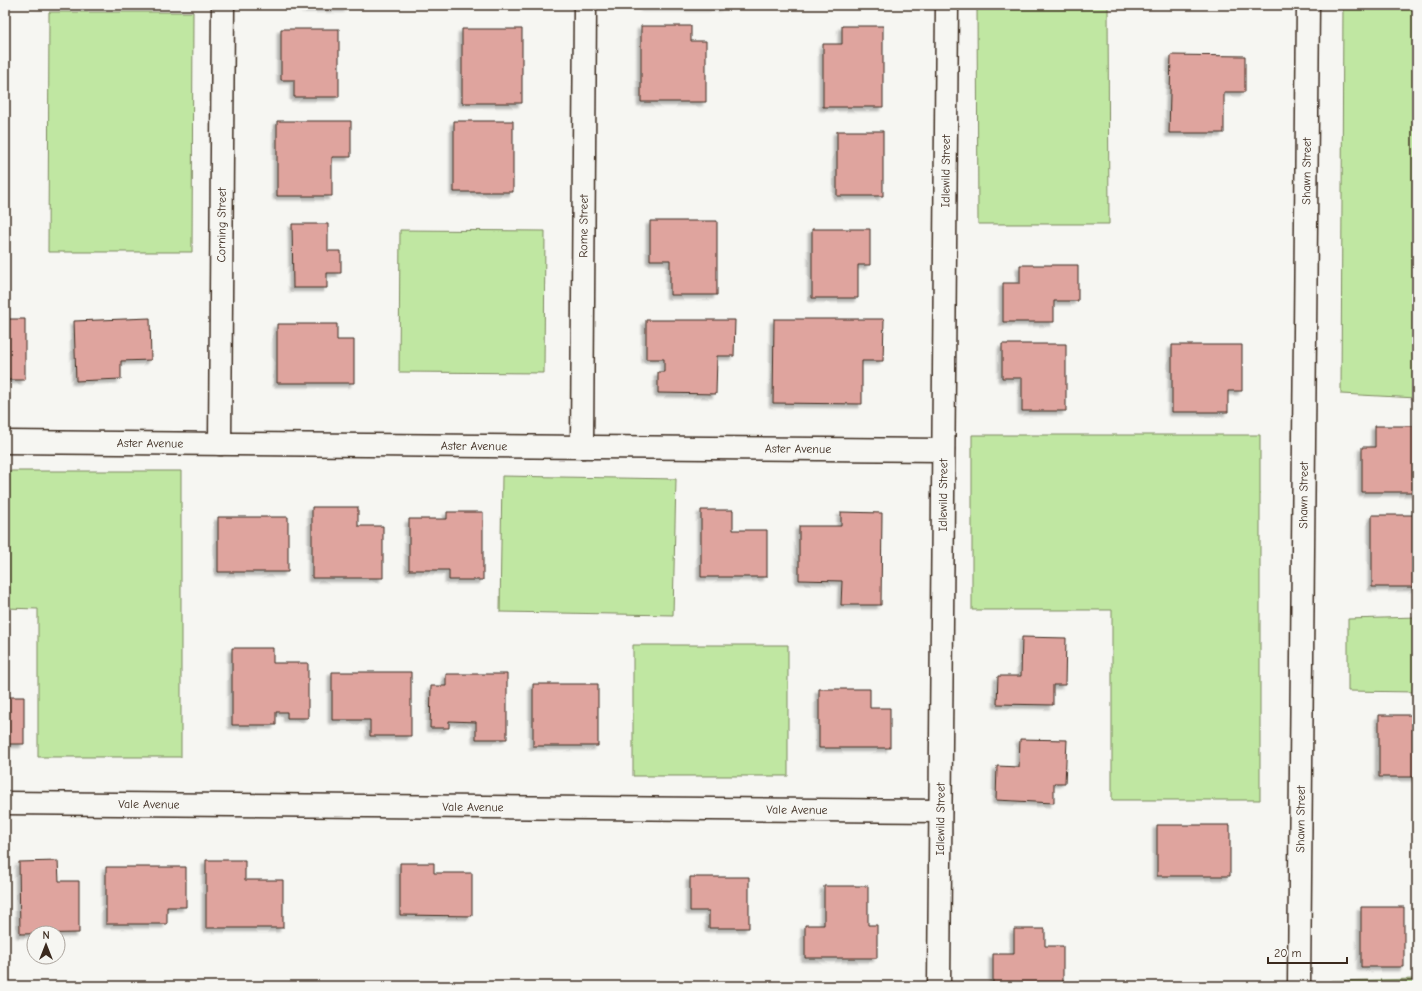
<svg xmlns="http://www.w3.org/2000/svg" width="1422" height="991" font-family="'Comic Neue',sans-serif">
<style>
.green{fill:#c0e7a2;stroke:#7e8860}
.building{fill:#dfa49e;stroke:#3b2a1e;filter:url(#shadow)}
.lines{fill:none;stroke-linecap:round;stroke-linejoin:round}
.minor-casing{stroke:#3b2a1e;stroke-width:25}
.minor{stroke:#f6f6f2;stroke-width:22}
.labels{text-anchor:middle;stroke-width:3.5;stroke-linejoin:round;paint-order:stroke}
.street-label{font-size:12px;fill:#3b2a1e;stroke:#f6f6f2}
</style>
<defs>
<filter id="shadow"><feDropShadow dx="-3.5" dy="3.5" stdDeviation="1" flood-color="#0004"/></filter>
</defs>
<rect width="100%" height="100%" fill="#f6f6f2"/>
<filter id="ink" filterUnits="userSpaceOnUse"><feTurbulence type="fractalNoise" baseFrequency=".025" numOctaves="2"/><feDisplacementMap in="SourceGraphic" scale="8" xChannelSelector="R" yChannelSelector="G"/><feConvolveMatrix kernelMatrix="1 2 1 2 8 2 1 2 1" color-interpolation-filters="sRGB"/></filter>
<g filter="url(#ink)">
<path class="green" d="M977 5H1108L1109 224H978Z
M1343 5H1417V398L1341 394Z
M49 12H193L192 252H48Z
M400 230 545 231 544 373 399 372Z
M972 435H1260V800H1112V610H972Z
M5 471H181V757H38V609L5 608Z
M502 476 676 479 673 615 500 612Z
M1417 617V692L1348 691V619Z
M633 645H788V776H633Z
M1417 979V986H1331V981Z"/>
<path class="building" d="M305 5H348V8H305Z
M644 5H724V7H644Z
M641 26H691V41H706V102H641Z
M842 26H883V107H823V44H842Z
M281 29H339V97H294V80H281Z
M462 29H522V103H462Z
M1171 55 1245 56V92H1224V133H1169Z
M277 121H351V157H332V196H277Z
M454 121H513V192H454Z
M837 131H883V196H837Z
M650 221H717V295H670V260H650Z
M292 224H328V251H341V273H327V288H293Z
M812 229H870V265H858V298H812Z
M1020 265H1078V301H1054V322H1003V283H1020Z
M150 318 151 360 121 361V379L76 381 74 321Z
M5 319H25V380H5Z
M774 319H884L883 361H862V404L773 403Z
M646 320H735L734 356H717L716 394 658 393V372H664V359H646Z
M277 324H337V340H354V383H277Z
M1002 344H1066V411H1022V378H1002Z
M1172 345H1242V391H1228V412H1172Z
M1375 426H1417V492H1362V447H1375Z
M312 507H358V526H383V578H312Z
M701 510H733V530H767V577H701Z
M447 512H483V580H449V570H409V519H447Z
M841 512 882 513 881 605H841L842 581 799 580V526H841Z
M1372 515H1417V587H1372Z
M218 517H288V572H218Z
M1022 637 1066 638 1065 685H1053V705L997 704 998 676H1021Z
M232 648H273V663H308V718H287V712H276V725H232Z
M332 672H411V736H370V720H332Z
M446 674H507V739H476V722L449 721V728H430L431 686H446Z
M533 684H598V746H533Z
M819 689H870V708H890V748H819Z
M5 697H24V744H5Z
M1379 715H1417V777H1379Z
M1020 739 1067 740 1065 783H1054V803L996 800 997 766 1019 767Z
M1157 825H1230V876H1157Z
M206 860H245V880H283V928H206Z
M58 861 59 881H79V933L20 934 19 862Z
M400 863H434V873H472V916L400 915Z
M106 867H186V907H167V924H106Z
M690 877H749V928H709V911H690Z
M824 886H868V925H877V958H805V925H824Z
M1361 907H1404V967H1361Z
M1014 929H1045V946H1063V986H993V954H1014Z"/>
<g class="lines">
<defs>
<g id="minor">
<path id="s1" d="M5 442 943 450"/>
<path id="s2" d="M220 444 223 5"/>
<path id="s3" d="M582 447 585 5"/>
<path id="s4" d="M5 803 940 811"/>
<path id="s5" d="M939 986 947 5"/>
<path id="s6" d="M1299 986 1308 5"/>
</g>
</defs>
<use href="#minor" class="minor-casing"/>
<use href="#minor" class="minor"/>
</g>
</g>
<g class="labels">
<g class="street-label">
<text dy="4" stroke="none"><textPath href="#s5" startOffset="815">Idlewild Street</textPath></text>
<text dy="4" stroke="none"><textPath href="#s6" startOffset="815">Shawn Street</textPath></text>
<text dy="4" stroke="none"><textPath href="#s2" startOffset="219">Corning Street</textPath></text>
<text dy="4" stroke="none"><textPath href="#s3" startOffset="221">Rome Street</textPath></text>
<text dy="4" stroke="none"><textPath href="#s1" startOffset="145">Aster Avenue</textPath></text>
<text dy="4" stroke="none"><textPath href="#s1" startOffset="469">Aster Avenue</textPath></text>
<text dy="4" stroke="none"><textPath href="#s1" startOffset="793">Aster Avenue</textPath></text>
<text dy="4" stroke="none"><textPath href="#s6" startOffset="491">Shawn Street</textPath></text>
<text dy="4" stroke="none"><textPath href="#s5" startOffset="491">Idlewild Street</textPath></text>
<text dy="4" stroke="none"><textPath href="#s4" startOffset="144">Vale Avenue</textPath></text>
<text dy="4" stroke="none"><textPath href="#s4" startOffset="468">Vale Avenue</textPath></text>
<text dy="4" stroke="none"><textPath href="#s4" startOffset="792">Vale Avenue</textPath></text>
<text dy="4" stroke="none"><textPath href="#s5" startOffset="167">Idlewild Street</textPath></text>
<text dy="4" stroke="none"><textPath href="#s6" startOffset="167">Shawn Street</textPath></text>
</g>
</g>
<rect width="1422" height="991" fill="none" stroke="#f6f6f2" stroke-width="20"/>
<rect x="10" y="10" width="1402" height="971" fill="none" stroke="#3b2a1e" stroke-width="1.5" filter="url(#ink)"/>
<g transform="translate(46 945)"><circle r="19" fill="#f6f6f2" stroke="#aba49d"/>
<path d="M0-3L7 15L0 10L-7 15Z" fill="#3b2a1e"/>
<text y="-6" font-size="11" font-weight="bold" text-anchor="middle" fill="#3b2a1e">N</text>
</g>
<path d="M1268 957v6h79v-6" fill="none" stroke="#3b2a1e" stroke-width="2"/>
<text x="1274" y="957" font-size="12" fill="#3b2a1e" stroke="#f6f6f2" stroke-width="3" paint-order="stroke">20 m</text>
</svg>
